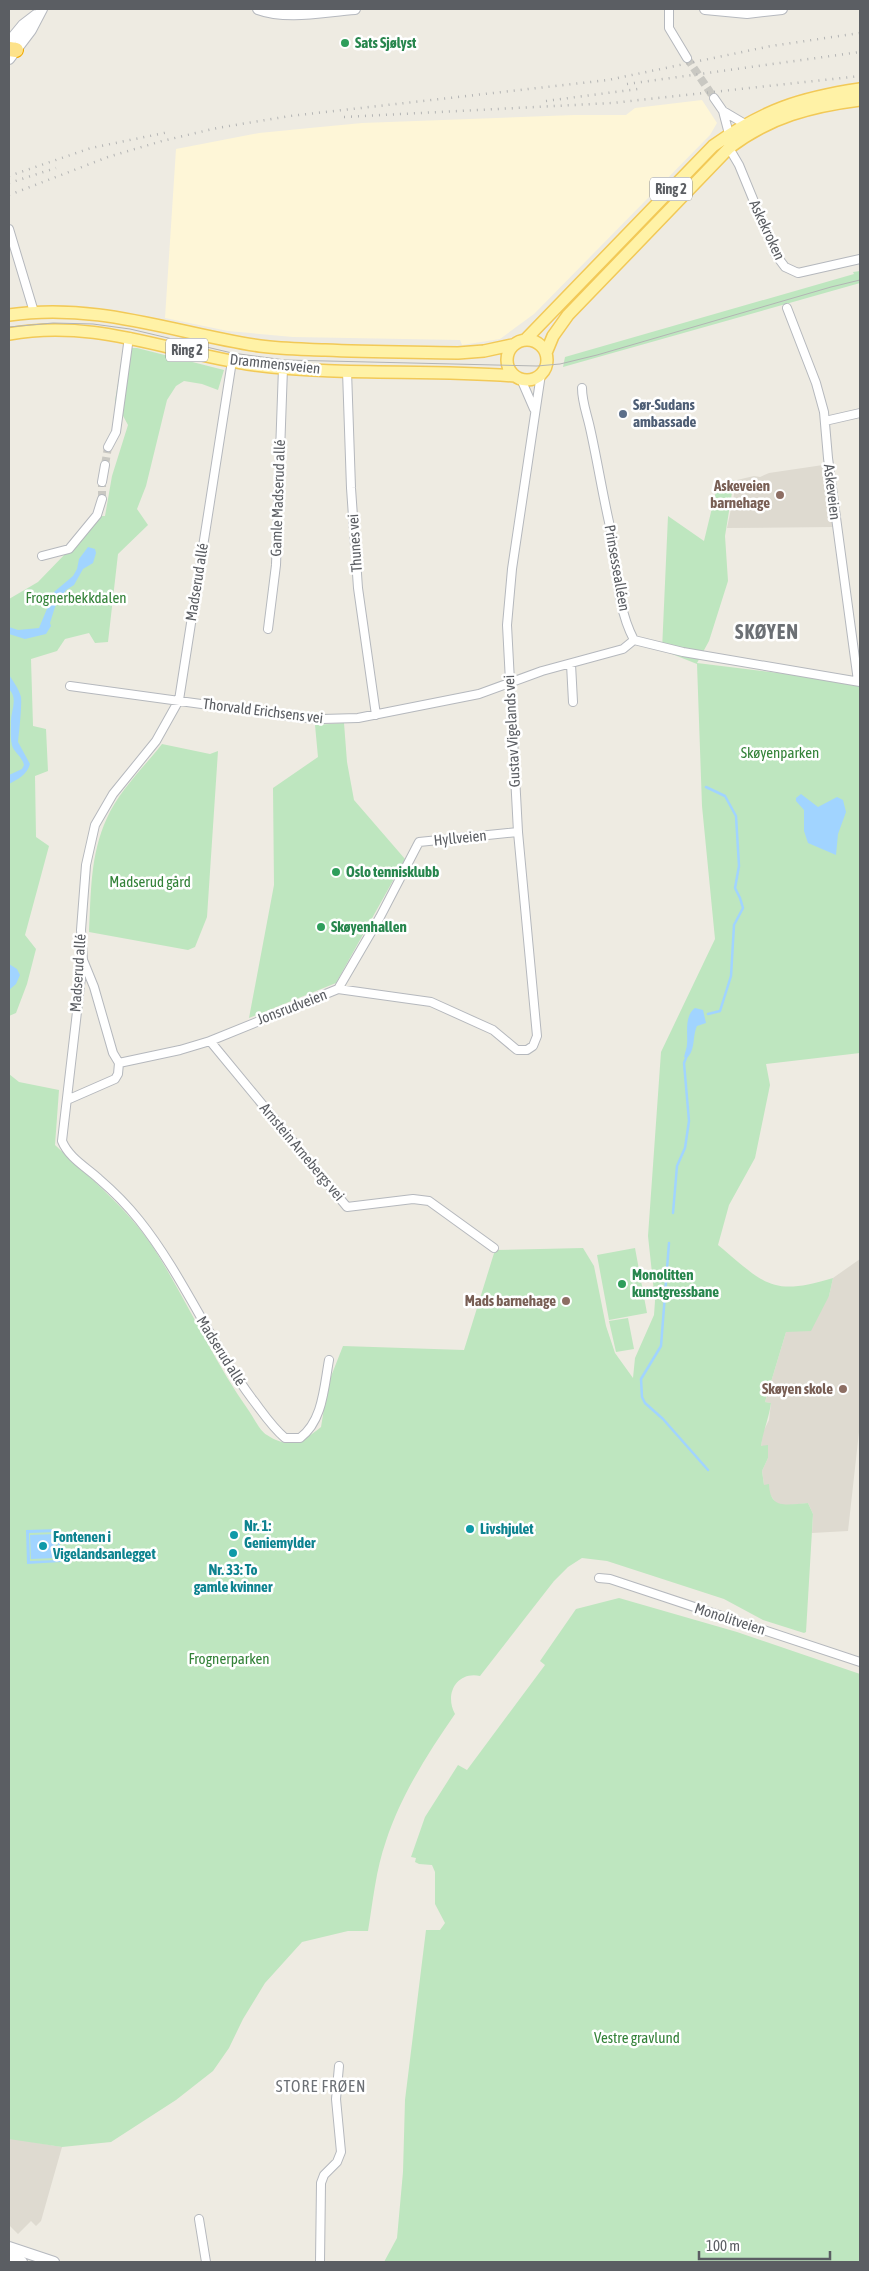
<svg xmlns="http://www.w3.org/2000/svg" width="869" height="2271" font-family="'Asap Condensed',sans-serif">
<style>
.commercial{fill:#fef6d7}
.education{fill:#dedad0}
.green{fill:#bee6bf}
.water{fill:#a1d4ff;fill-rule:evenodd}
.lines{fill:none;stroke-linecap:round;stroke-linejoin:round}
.stream{stroke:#a1d4ff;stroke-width:2.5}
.street-tunnel{stroke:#c9c8c2;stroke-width:8;stroke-dasharray:8 4;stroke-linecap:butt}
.street-casing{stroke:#b5b8bd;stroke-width:10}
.secondary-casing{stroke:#b6b9bf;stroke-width:12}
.primary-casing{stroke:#f2c957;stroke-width:14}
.highway-casing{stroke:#f0a900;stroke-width:16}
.street{stroke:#fff;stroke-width:8}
.secondary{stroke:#fff;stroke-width:10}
.primary{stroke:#fff2a6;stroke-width:11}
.highway{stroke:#fde28a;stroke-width:14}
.tram{stroke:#b3b4b4;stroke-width:1}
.rail{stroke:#b3b4b4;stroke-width:2.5;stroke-dasharray:1 6;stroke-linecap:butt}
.leisure-dot{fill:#2e9e5b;stroke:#fff;stroke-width:2}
.service-dot{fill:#5c6f8a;stroke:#fff;stroke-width:2}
.education-dot{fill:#8d6e63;stroke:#fff;stroke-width:2}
.culture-dot{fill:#0f9aa8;stroke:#fff;stroke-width:2}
.labels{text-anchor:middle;stroke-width:5;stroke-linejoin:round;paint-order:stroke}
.shield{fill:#fff;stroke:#8c8e92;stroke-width:1}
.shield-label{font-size:14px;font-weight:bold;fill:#5b5e63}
.leisure-label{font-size:15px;font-weight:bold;fill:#27864d;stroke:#fff;text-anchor:start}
.street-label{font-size:15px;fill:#5b5e63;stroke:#fff}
.service-label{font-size:15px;font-weight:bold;fill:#4e5e75;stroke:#fff;text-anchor:start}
.education-label{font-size:15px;font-weight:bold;fill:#785e54;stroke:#fff;text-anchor:end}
.park-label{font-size:15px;fill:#338238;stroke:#fff}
.culture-label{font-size:15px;font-weight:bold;fill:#0d838f;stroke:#fff;text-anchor:start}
.neighbourhood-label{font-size:16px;letter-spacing:1px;fill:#6c7075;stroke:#fff}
.district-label{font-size:20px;font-weight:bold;letter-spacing:1px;fill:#6c7075;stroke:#fff}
</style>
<rect width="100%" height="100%" fill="#eeebe2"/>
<path class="commercial" d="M702 100 717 123 710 135 534 314 500 339 462 345 460 340 293 337 228 331 165 318 176 149 259 133 320 127 362 123 574 115H626L635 108Z"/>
<path class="education" d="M823 465 833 527 727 528 737 480 754 476 760 477 769 473Z
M860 1259V1423L848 1531 812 1533 813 1514 808 1503 782 1506 775 1502 764 1485 762 1471 768 1458 761 1446 763 1432 769 1420 771 1403 765 1402 786 1332 829 1296 833 1278Z
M9 2138 62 2147 41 2221 36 2226 31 2221 18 2234 9 2225Z"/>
<path class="green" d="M860 271V283L563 367 565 357 854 274 853 272Z
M124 348H137L224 370 218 390 202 384 184 381 176 386 167 400 146 486 137 509 148 525 118 554 108 642 95 643 89 633 65 639 57 651 31 659 33 726 46 729 48 771 35 776 36 837 49 846 25 935 36 949 27 984 16 1013 9 1016V599L38 582 67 552 91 516H105L112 476 128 425 115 401Z
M734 480 725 536 728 581 709 641 697 663 860 683V1053L766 1064 770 1085 755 1158 729 1205 718 1245C765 1284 771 1297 833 1278L829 1296 811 1331 786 1332 765 1402 771 1403C769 1418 763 1431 761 1446L768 1445V1458L762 1471 764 1485 769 1484C770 1511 788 1504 808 1503L813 1514 806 1632 804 1633 763 1620 724 1599 607 1561 582 1558 568 1567 554 1581 480 1676C457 1671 444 1694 455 1714 428 1753 401 1795 386 1841 376 1869 373 1901 368 1931H348L302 1942 265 1983 243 2019 229 2048 213 2071 176 2100 111 2142 62 2147 9 2139V1074L19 1082 59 1090 55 1145C89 1177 127 1208 153 1247 187 1300 212 1359 249 1411 254 1418 260 1431 267 1435 290 1450 302 1442 321 1427L328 1384 343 1346 464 1350 495 1250 583 1248 594 1266 606 1326 615 1353 633 1378 635 1358 654 1315 655 1301 648 1236 661 1052 715 939 702 806 697 664 662 650 668 516 704 541 718 483Z
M344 723 347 762 354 800 405 859 336 983 249 1018 274 885 273 788 318 757 315 725Z
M162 744 210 754 218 751 207 917 195 947 188 950 89 932C91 894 90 854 107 818 119 791 144 767 162 744Z
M635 1248 647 1313 609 1320 597 1255Z
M628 1318 634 1349 616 1352 609 1321Z
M619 1598 737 1632 860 1674V2262H384L397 2238 403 2172 405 2100 426 1930H440L445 1923 435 1904V1872L432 1865 419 1864 415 1862 416 1858 411 1857 425 1817 458 1765 467 1770 545 1665 540 1661 576 1609Z"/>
<path class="water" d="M88 547 95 549 96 553 93 563 83 569 74 585 66 590 55 607 50 623 51 626 46 634 25 639 9 634V627L18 630 39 628 54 592 73 576 77 569 79 559Z
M9 675C13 681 19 689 21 697 22 706 19 733 18 742L30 764C27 775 18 779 9 784V775L22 769 24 765C22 757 17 755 13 748 10 742 11 731 11 724 10 711 19 700 9 689Z
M801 794 818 807 837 797 843 800 846 812 838 834 836 855 808 843 804 831V810L796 801V798Z
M9 964 17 969 20 975 16 984 9 990Z
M695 1008 703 1010 706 1023 697 1026C692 1037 696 1049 687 1058L684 1057C685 1052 687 1048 687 1044 688 1033 684 1016 695 1008Z
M59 1529 61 1562 27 1564 26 1530ZM57 1532 58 1560 30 1561 29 1533Z
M55 1534 56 1558 31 1559 30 1535Z"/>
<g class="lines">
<path class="stream" d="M706 787 725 796 736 816 739 866 735 888 740 898 743 908 734 925 731 976 720 1011 708 1014
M673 1213 677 1166 685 1148 689 1121 684 1063 686 1058
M669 1243 661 1346 641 1379 642 1397 645 1403 663 1419 708 1470"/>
<path class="street-tunnel" d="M687 58 714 98
M105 465 108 447
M102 499V482"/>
<defs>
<path id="street" d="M669 9V28L687 58
M714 98 723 111 745 124
M723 111 729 134
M729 148 739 165 776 255 785 267 798 273 860 259
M9 229 34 312
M787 308 816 383 824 412 828 458 858 681
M232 361 179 700 156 741 113 794 95 825 86 865 81 930 83 960 62 1141C69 1158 86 1167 99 1179 113 1191 127 1205 139 1220 183 1275 210 1343 253 1400 263 1413 272 1427 285 1438H300C323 1421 324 1387 329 1360
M347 371 351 488 358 588 376 715
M521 379 534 409
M582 388C582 402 587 414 590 428 597 459 602 491 609 522 617 561 615 604 634 640L683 652 860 682
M825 421 860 413
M108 447 116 432 129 337
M102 482 105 465
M42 556 69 549 97 515 102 499
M268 629 276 565 283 368
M571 664 573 702
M70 686 296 717 322 719 358 718 479 694 542 671 623 649 634 640
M83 960 94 987 113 1053 119 1063
M338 989 380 917 419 842 518 832
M210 1041 347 1207 413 1199 429 1201 494 1248
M67 1100 115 1079 118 1074 119 1063 180 1050 210 1041 338 989 431 1002 493 1030 517 1050H527L533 1046 537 1036 518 832 507 625 512 569 541 374
M599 1578 610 1579 860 1662
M199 2219 206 2262
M320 2262 321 2183 324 2175 337 2162 341 2152 336 2099 339 2066"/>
<path id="secondary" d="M258 9C288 20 325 11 355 9
M705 9 747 13 782 9
M9 42 23 25 36 15
M9 59 31 30 42 9
M9 2247 54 2262
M9 2257 22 2262"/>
<path id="primary" d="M9 315C98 302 174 333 260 346 282 349 303 349 325 350 369 352 414 352 458 353L484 351 512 345
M9 334C97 318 169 353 255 365 341 376 429 369 515 376
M526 339 713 146C763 110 800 98 860 89
M507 360a20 20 0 1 1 40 0a20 20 0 1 1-40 0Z
M546 353 553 336 568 315 729 148C769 117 812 106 860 100"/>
<path id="highway" d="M9 49 16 50"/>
</defs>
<use href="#street" class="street-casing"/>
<use href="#secondary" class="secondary-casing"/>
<use href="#primary" class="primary-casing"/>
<use href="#highway" class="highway-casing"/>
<use href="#street" class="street"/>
<use href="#secondary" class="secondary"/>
<use href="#primary" class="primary"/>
<use href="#highway" class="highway"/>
<path class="tram" d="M9 327 53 323 93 324 130 329 232 353 285 360 537 366 560 364 597 355 831 287 860 280"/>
<path class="rail" d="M627 84 860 52
M546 101 638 89
M344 117 612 103 860 76
M9 176 91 148 169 132
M9 183 56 168
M9 195 108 157 162 141 217 128 290 116 608 80 771 46 860 33"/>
</g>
<g class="leisure-dot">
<circle cx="345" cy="43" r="5"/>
<circle cx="336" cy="872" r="5"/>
<circle cx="321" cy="927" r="5"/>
<circle cx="622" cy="1284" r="5"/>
</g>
<circle class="service-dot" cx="623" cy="414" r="5"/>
<g class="education-dot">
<circle cx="780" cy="495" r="5"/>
<circle cx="566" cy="1301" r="5"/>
<circle cx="843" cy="1389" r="5"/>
</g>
<g class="culture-dot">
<circle cx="470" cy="1529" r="5"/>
<circle cx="234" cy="1535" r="5"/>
<circle cx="43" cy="1546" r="5"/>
<circle cx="233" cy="1553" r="5"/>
</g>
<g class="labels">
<g class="shield">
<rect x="650" y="177.5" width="42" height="23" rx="4"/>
<rect x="166" y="338.5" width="42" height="23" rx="4"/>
</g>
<g class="shield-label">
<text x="671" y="194">Ring 2</text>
<text x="187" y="355">Ring 2</text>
</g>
<g class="leisure-label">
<text x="355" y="48">Sats Sjølyst</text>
<text x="346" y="877">Oslo tennisklubb</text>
<text x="331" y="932">Skøyenhallen</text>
<text x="632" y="1280">Monolitten<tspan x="632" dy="17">kunstgressbane</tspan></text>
</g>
<g class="street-label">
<text transform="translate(767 230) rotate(65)" y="5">Askekroken</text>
<text transform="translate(275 364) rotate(6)" y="5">Drammensveien</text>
<text transform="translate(832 492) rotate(83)" y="5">Askeveien</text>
<text transform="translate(278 498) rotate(-88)" y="5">Gamle Madserud allé</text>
<text transform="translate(355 543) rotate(-94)" y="5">Thunes vei</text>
<text transform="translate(617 568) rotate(80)" y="5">Prinsessealléen</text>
<text transform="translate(197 582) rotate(-81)" y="5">Madserud allé</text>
<text transform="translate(263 711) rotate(7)" y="5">Thorvald Erichsens vei</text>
<text transform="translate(512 731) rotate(-93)" y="5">Gustav Vigelands vei</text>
<text transform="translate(460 838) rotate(-6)" y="5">Hyllveien</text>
<text transform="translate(78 973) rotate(-86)" y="5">Madserud allé</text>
<text transform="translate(292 1007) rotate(-21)" y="5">Jonsrudveien</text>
<text transform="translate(302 1152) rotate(50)" y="5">Arnstein Arnebergs vei</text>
<text transform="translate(221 1351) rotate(58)" y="5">Madserud allé</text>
<text transform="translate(730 1619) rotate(18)" y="5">Monolitveien</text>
</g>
<g class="service-label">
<text x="633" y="410">Sør-Sudans<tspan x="633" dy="17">ambassade</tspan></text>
</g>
<g class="education-label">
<text x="770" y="491">Askeveien<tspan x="770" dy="17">barnehage</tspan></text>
<text x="556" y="1306">Mads barnehage</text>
<text x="833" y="1394">Skøyen skole</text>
</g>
<g class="park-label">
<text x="76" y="603">Frognerbekkdalen</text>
<text x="780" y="758">Skøyenparken</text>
<text x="150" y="887">Madserud gård</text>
<text x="229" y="1664">Frognerparken</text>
<text x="637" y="2043">Vestre gravlund</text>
</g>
<g class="culture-label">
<text x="244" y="1531">Nr. 1:<tspan x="244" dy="17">Geniemylder</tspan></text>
<text x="480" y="1534">Livshjulet</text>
<text x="53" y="1542">Fontenen i<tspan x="53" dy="17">Vigelandsanlegget</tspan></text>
<text x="233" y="1575" text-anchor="middle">Nr. 33: To<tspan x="233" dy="17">gamle kvinner</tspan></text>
</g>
<g class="neighbourhood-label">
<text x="321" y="2092">STORE FRØEN</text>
</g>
<g class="district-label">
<text x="767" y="639">SKØYEN</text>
</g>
</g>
<rect width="869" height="2271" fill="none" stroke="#5b5e63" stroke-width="20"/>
<path d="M699 2251v8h131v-8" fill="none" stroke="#5b5e63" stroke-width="2.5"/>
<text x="706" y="2251" font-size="15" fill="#5b5e63" stroke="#ffffff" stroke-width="4" paint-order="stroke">100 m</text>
</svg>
